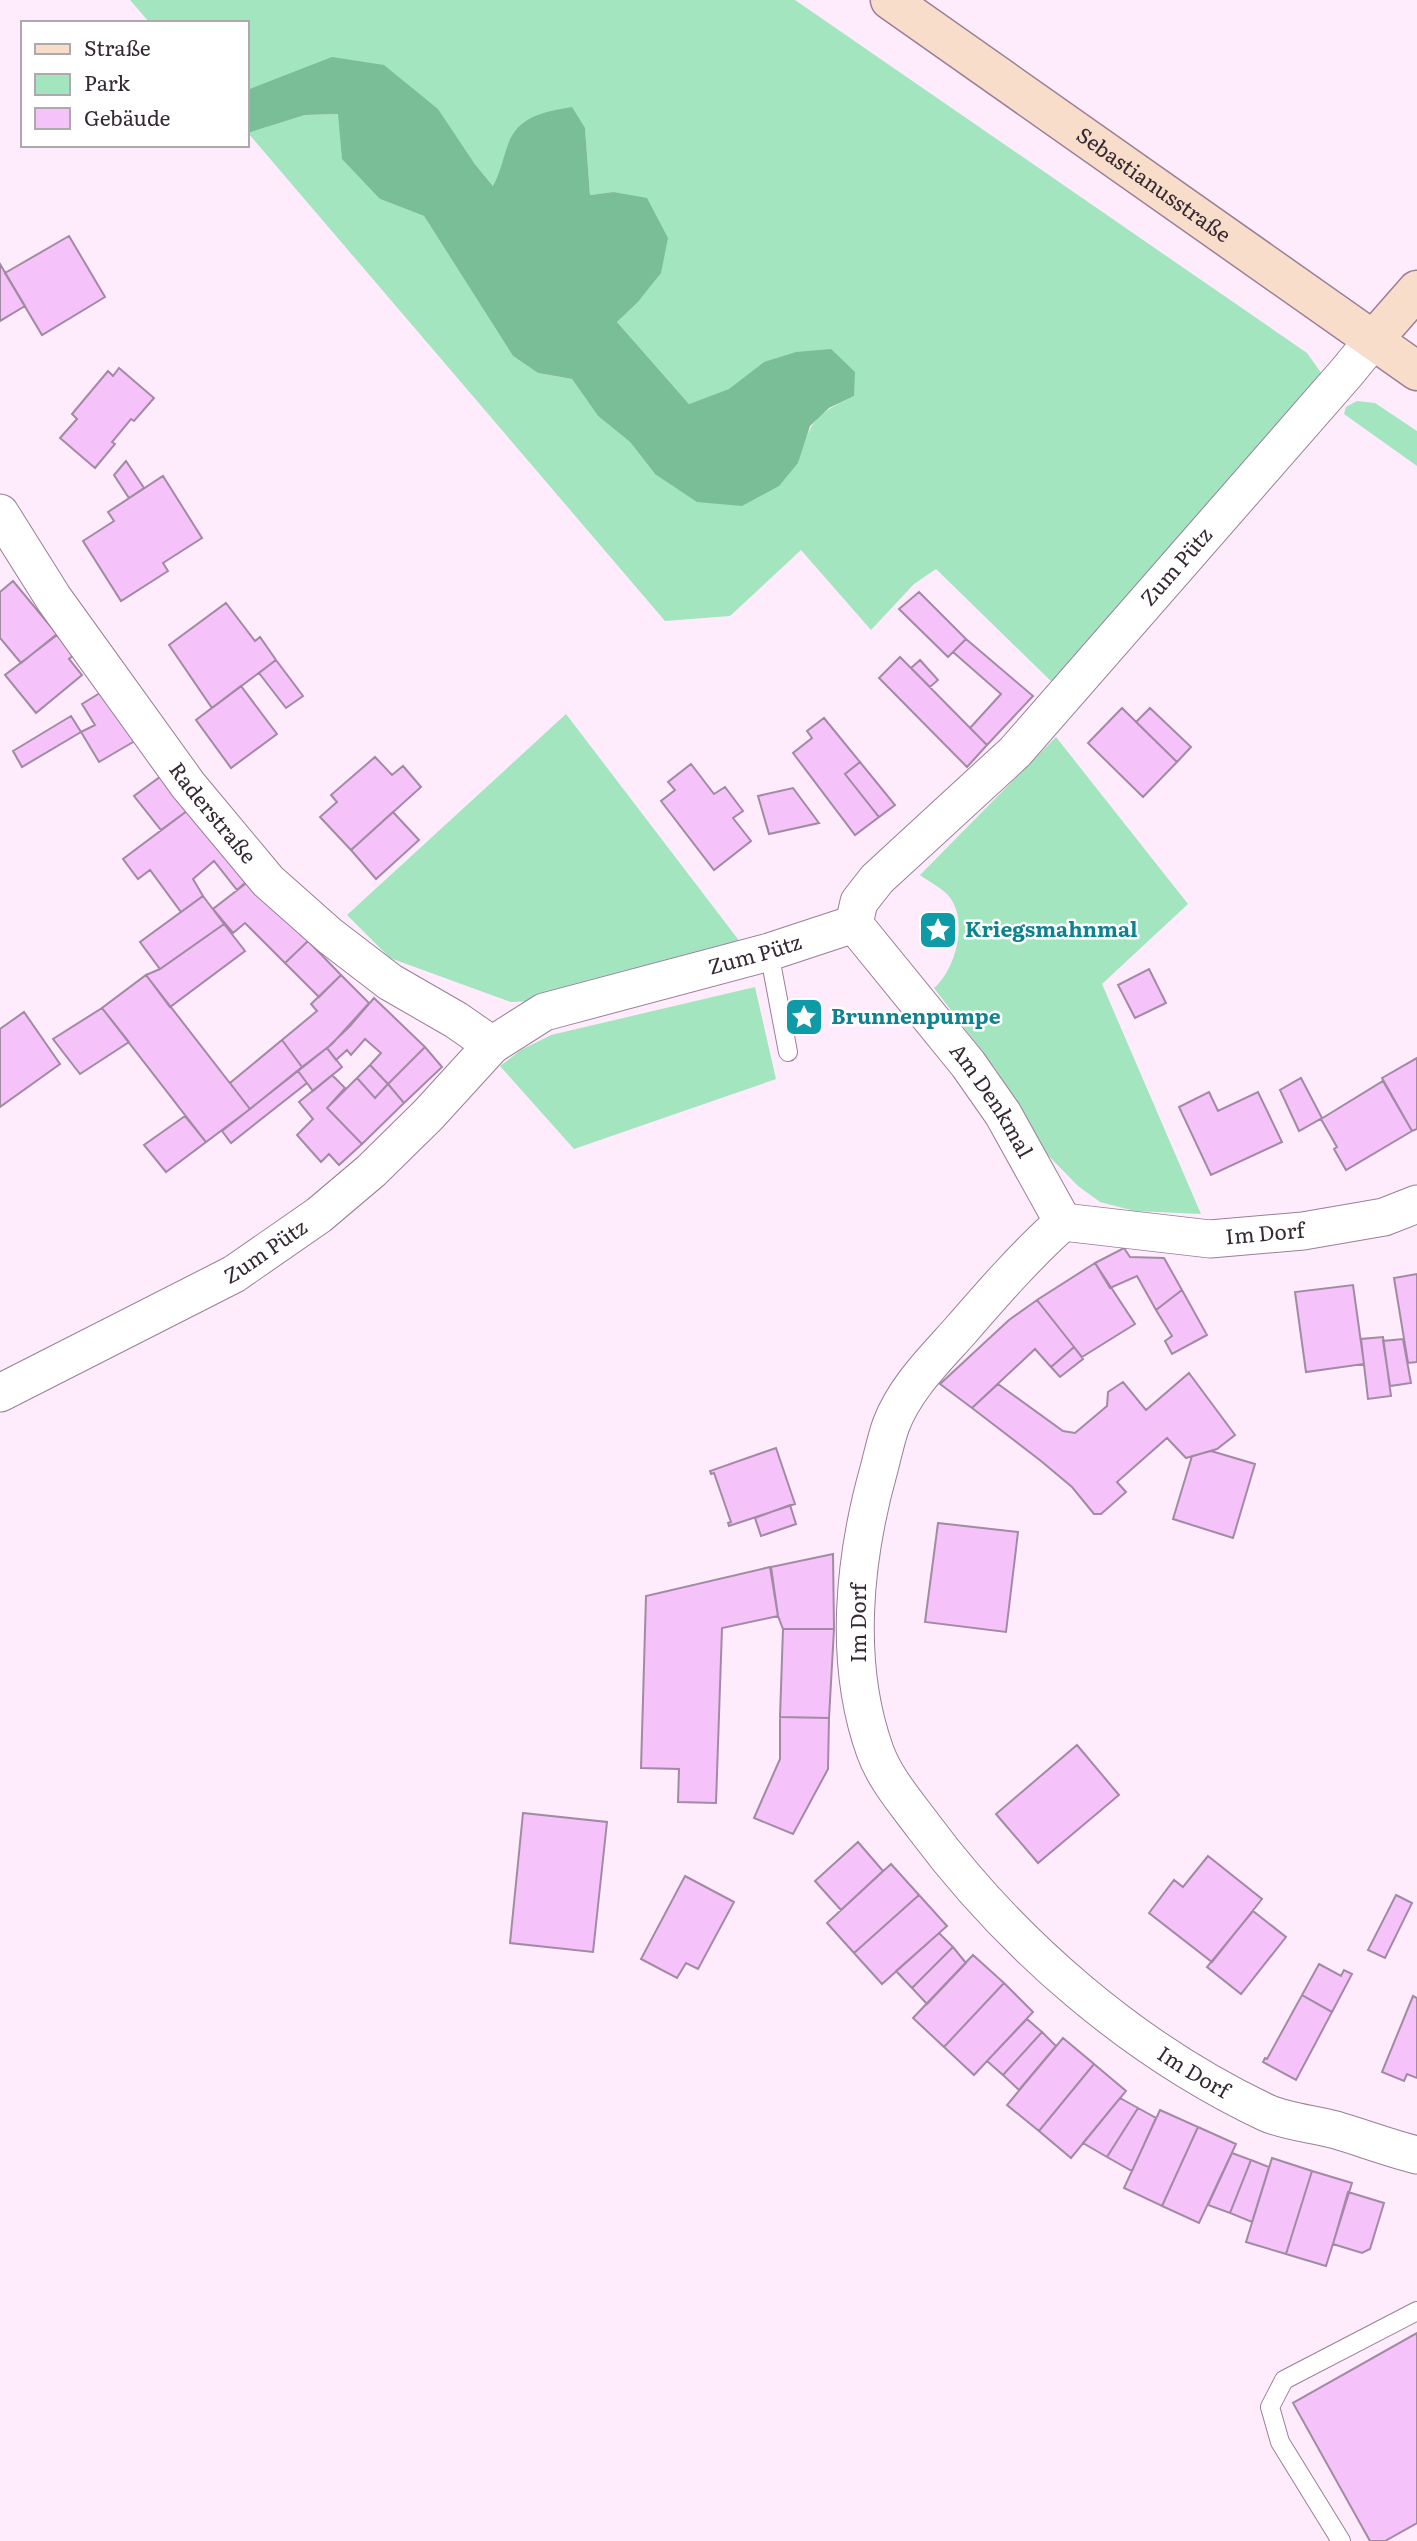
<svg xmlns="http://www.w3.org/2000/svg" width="1417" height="2541" font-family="Literata,serif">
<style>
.green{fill:#a2e5bf}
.forest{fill:#7abe98}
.building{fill:#f5c3f9;stroke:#a28aa4;stroke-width:2}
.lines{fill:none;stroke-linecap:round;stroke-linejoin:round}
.lane-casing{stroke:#997f97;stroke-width:20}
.street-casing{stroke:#997f97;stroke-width:39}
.secondary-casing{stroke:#997f97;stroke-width:41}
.lane{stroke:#fff;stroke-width:18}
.street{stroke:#fff;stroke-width:37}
.secondary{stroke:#f9ddcb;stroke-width:38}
.labels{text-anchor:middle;stroke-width:5;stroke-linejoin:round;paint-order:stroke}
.street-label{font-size:21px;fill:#352933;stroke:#fff}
.culture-label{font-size:21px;font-weight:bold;fill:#0d838f;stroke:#fff;text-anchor:start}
</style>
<rect width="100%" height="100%" fill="#feecfc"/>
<path class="green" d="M130 0H795L1307 353 1322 374 1055 685 936 569 914 584 871 630 801 550 730 616 665 621 248 133 305 115 338 114 380 199 424 216 513 356 538 373 572 379 598 416 630 442 655 474 798 463C811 420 813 416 854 396L764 362 730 389 689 404 617 322 637 303 613 192 590 195 585 128 503 167 494 187 474 163 272 82 247 90V23H150Z
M1357 401 1375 403 1417 431V466L1344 414 1346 407Z
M566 714 747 951 563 1000 511 1002 390 958 347 915Z
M1056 737 1188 904 1102 984 1201 1214 1135 1211 1100 1202 1078 1186 1039 1146 997 1071 934 988C956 969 970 918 947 894 940 887 928 881 920 875Z
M755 987 776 1079 574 1149 500 1066 521 1050 551 1035Z"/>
<path class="forest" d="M332 57 384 65 438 109 474 163 493 186C502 171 505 146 513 134 526 114 550 111 572 107L585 128 590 195 613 192 647 198 668 238 661 273 637 303 617 322 689 404 729 389 764 362 796 352 831 349 855 372 854 396 829 408 810 426 798 463 779 486 742 506 697 502 655 474 630 442 598 416 572 379 538 373 513 356 424 216 380 199 342 159 338 114 305 115 248 133 247 131V90Z"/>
<path class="building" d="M69 236 105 297 42 335 5 273Z
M0 264 25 306 0 321Z
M119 368 154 398 134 421 131 419 112 442 115 444 95 468 60 438 77 419 72 414 108 371 113 376Z
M126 461 144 488 129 498 114 475Z
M163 476 202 538 163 563 168 571 121 601 83 541 114 521 108 512Z
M13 581 57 634 21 663 0 638V592Z
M919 592 966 639 948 657 899 609Z
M226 603 255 641 260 637 276 660 212 708 169 645Z
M57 635 74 655 69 659 82 675 36 713 5 675Z
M966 639 1033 696 987 745 970 728 1001 694 953 652Z
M900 657 987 745 967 767 879 678Z
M276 660 303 696 286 708 259 673Z
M920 660 938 680 930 687 911 668Z
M241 686 277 734 231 768 196 720Z
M108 688 140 738 99 762 81 732 95 725 82 704Z
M1122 708 1177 762 1143 797 1088 743Z
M1150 708 1191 747 1177 762 1136 722Z
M71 716 81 732 22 767 13 751Z
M824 718 860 762 845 774 879 817 855 835 793 753 812 738 807 731Z
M375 757 392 775 403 766 421 787 351 850 320 817 337 802 331 795Z
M860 762 895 805 879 817 845 774Z
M691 764 714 794 725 787 743 811 733 818 751 841 714 870 661 801 675 790 668 782Z
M164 774 191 808 161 830 134 796Z
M793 788 819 823 769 834 758 796Z
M191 808 247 881 237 890 214 861 193 879 203 896 181 912 150 870 138 879 123 859Z
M393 812 419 840 376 879 351 850Z
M249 881 308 941 285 963 245 923 233 933 213 909Z
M203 896 224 924 160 969 140 942Z
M224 924 245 951 170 1007 146 975 160 969Z
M308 941 341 975 319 997 285 963Z
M1149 969 1166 1003 1135 1018 1118 985Z
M146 975 250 1109 206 1142 102 1008Z
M341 975 369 1003 332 1044 302 1067 282 1040 317 1011 311 1004Z
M374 998 425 1047 388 1084 370 1065 381 1053 365 1039 351 1055 347 1050 336 1060 327 1048 350 1026Z
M102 1008 129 1042 80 1074 53 1039Z
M24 1012 60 1064 0 1107V1029Z
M282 1040 302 1067 250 1109 230 1083Z
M425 1047 442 1067 404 1103 388 1084Z
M327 1048 342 1067 313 1091 298 1071Z
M1417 1058V1129L1412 1131 1382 1078Z
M370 1065 388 1084 375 1098 357 1078Z
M298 1071 307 1083 231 1143 222 1131Z
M332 1075 345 1088 327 1108 362 1144 339 1165 329 1154 321 1162 297 1135 313 1119 299 1102Z
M357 1078 375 1098 388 1084 404 1103 362 1144 327 1108Z
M1301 1078 1322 1118 1299 1131 1280 1090Z
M1383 1081 1412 1131 1346 1170 1334 1149 1337 1147 1321 1119Z
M1209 1092 1218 1111 1258 1092 1282 1142 1211 1175 1179 1107Z
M185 1116 206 1142 166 1172 144 1145Z
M1124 1248 1130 1257 1164 1258 1182 1290 1156 1310 1137 1276 1110 1288 1095 1263Z
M1095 1263 1135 1324 1082 1357 1037 1300Z
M1417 1274V1362L1408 1363 1394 1278Z
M1353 1285 1364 1364 1306 1372 1295 1292Z
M1182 1290 1207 1335 1172 1354 1165 1341 1172 1336 1156 1310Z
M1037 1300 1074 1347 1051 1367 1035 1349 972 1408 940 1384 1009 1320Z
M1383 1337 1391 1396 1368 1399 1361 1339Z
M1403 1339 1411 1383 1390 1386 1383 1341Z
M1074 1347 1083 1359 1060 1377 1051 1367Z
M1189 1373 1235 1435 1217 1449 1186 1458 1167 1438 1117 1482 1126 1492 1101 1514H1094L1072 1487 1041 1461 972 1408 998 1384 1063 1431 1075 1433 1107 1406 1108 1392 1123 1382 1146 1410Z
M776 1448 795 1504 729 1526 728 1523 731 1522 714 1473 711 1474 710 1471Z
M1211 1451 1255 1464 1233 1538 1173 1519 1192 1456Z
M790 1505 796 1524 761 1536 755 1518Z
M938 1523 1018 1532 1006 1632 925 1622Z
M833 1554 834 1629H783L778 1616 771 1567Z
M770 1567 778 1616 722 1628 716 1803 678 1802 679 1769 641 1768 646 1596Z
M783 1629H834L829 1718 780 1717Z
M780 1717 829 1718 828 1769 793 1834 754 1818 780 1759Z
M1077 1745 1119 1795 1038 1863 996 1814Z
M523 1813 607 1822 593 1952 510 1943Z
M858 1842 883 1871 841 1910 815 1881Z
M1208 1856 1262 1899 1212 1962 1149 1913 1174 1880 1183 1887Z
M891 1864 919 1895 854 1953 827 1923Z
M685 1876 734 1902 698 1969 686 1963 677 1978 641 1959Z
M919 1895 947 1926 882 1984 854 1953Z
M1396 1895 1412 1903 1385 1958 1368 1950Z
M1253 1911 1286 1937 1241 1994 1207 1967Z
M939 1933 953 1947 912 1988 896 1971Z
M953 1947 966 1963 927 2004 912 1988Z
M973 1955 1004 1983 944 2047 913 2018Z
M1319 1964 1341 1976 1344 1970 1352 1974 1332 2012 1302 1995Z
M1004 1983 1033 2012 974 2075 944 2047Z
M1302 1995 1332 2012 1296 2080 1263 2062 1265 2058 1267 2059Z
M1413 1996 1417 1998V2078L1407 2074 1404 2081 1382 2072Z
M1027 2019 1042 2032 1003 2075 987 2061Z
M1042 2032 1056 2046 1019 2090 1003 2075Z
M1063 2038 1094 2064 1039 2131 1007 2105Z
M1094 2064 1126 2091 1071 2158 1039 2131Z
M1120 2098 1138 2108 1107 2157 1083 2143Z
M1138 2108 1156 2118 1132 2171 1107 2157Z
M1160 2110 1198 2127 1162 2206 1124 2188Z
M1198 2127 1236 2144 1199 2223 1162 2206Z
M1232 2153 1251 2160 1230 2213 1208 2205Z
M1272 2158 1312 2171 1286 2254 1246 2242Z
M1251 2160 1269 2167 1252 2222 1230 2213Z
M1312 2171 1352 2183 1326 2266 1286 2254Z
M1348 2192 1384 2203 1370 2249 1362 2253 1333 2244Z
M1417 2333V2523L1385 2541H1370L1293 2403Z"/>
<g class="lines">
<defs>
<path id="lane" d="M769 952 788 1052
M1341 2541 1280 2442 1270 2407 1284 2380 1417 2311"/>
<g id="street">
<path id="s1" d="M0 513 54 599 188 785 268 881 330 936 390 982 456 1020 492 1045"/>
<path id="s2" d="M854 924 859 902 877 879 1015 752 1347 372 1374 339"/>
<path id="s3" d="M854 924 968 1064 1003 1114 1063 1222"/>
<path id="s4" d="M1417 1204 1384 1217 1303 1231 1210 1239 1063 1222C1026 1255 993 1293 960 1331 935 1359 905 1388 891 1425 886 1439 883 1454 879 1469 854 1558 843 1662 875 1751 885 1779 907 1804 924 1827 1012 1945 1133 2050 1267 2113 1287 2122 1314 2124 1336 2130 1363 2138 1389 2148 1417 2155"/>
<path id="s5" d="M0 1393 234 1274 319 1215 371 1171 428 1115 492 1045 544 1012 769 952 854 924"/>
</g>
<g id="secondary">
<path id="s6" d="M890 0 1417 371"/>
<path d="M1374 339 1417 290"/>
</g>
</defs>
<use href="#lane" class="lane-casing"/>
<use href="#street" class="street-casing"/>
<use href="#secondary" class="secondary-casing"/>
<use href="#lane" class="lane"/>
<use href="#street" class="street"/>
<use href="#secondary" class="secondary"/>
</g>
<defs>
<symbol id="sight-square" viewBox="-11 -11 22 22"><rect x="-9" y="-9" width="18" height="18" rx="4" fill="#0f9aa8" stroke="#fff"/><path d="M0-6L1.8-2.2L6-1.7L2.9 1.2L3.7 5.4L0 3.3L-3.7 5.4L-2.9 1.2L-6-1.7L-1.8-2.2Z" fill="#fff"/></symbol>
</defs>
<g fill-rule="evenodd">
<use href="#sight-square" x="916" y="908" width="44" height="44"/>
<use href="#sight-square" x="782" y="995" width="44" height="44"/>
</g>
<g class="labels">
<g class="street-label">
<text dy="7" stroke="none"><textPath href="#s6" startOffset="322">Sebastianusstraße</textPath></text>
<text dy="7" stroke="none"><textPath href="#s2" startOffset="485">Zum Pütz</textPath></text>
<text dy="7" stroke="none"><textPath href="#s1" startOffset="368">Raderstraße</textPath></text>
<text dy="7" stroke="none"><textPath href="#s5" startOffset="889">Zum Pütz</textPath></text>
<text dy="7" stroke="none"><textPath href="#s3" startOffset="224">Am Denkmal</textPath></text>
<text transform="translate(1265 1234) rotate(-5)" y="7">Im Dorf</text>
<text dy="7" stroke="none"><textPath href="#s5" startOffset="301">Zum Pütz</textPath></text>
<text transform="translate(859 1623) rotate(-90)" y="7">Im Dorf</text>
<text dy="7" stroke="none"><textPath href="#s4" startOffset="1416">Im Dorf</textPath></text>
</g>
<g class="culture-label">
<text x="965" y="937">Kriegsmahnmal</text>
<text x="831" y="1024">Brunnenpumpe</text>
</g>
</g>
<rect x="21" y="21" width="228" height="126" fill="#ffffff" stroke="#aea9ad" stroke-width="2"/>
<rect x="35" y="44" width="35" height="10" fill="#f9ddcb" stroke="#aea9ad" stroke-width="2"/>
<text x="84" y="56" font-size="21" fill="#352933">Straße</text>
<rect x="35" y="74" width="35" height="21" fill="#a2e5bf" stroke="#aea9ad" stroke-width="2"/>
<text x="84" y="91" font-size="21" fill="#352933">Park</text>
<rect x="35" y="108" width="35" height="21" fill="#f5c3f9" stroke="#aea9ad" stroke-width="2"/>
<text x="84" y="126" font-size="21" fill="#352933">Gebäude</text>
</svg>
